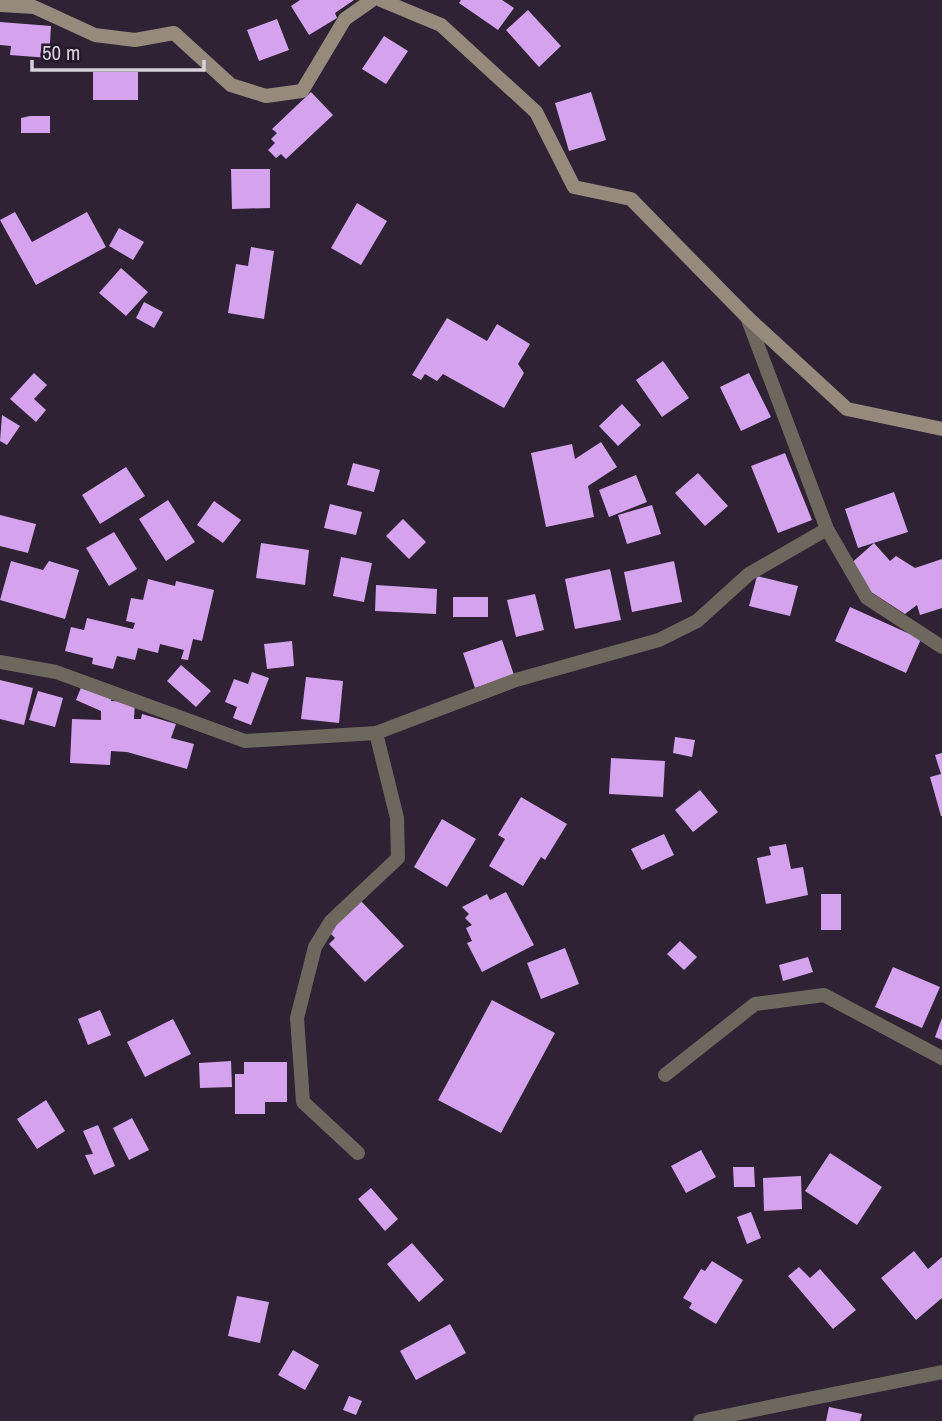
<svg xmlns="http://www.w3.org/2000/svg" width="942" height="1421" font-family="'Archivo Narrow',sans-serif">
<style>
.building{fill:#d5a3ee}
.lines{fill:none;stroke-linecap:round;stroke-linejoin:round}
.street{stroke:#6d675d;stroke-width:14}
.secondary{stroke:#958a7b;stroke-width:14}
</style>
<rect width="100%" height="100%" fill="#2e2234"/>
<path class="building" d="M300 0H354L335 13 337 18 309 35 291 6Z
M461 0H502L514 8 498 30 459 3Z
M528 10 561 46 539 67 506 30Z
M277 19 289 50 259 61 247 30Z
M0 22 51 26 49 58 10 55 11 46 0 45Z
M384 36 408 51 386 84 362 69Z
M93 72H138V100H93Z
M311 92 333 115 286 159 281 154 276 158 268 150 275 143 271 139 277 133 272 129Z
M591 92 606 140 569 151 555 103Z
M30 116H50V133H21V118Z
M231 169H270V208L232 209Z
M357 203 387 221 361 265 331 248Z
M15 212 32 242 87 212 106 247 36 285 0 220Z
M119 228 144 242 133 260 109 246Z
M251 247 274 251 264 319 228 313 236 264 248 266Z
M121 268 148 292 126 316 99 293Z
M144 302 163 312 154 328 136 318Z
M447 318 487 341 497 324 530 344 518 364 524 373 504 408 443 374 437 381 425 374 421 380 412 375Z
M663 361 689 398 662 417 636 380Z
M34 373 47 385 34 399 46 410 36 422 10 399Z
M749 373 771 417 741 431 720 387Z
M622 404 641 425 618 446 599 426Z
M2 415 20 426 7 445 0 441Z
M601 442 617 467 588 486 594 517 546 527 531 453 572 444 575 459Z
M785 453 812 520 778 533 751 466Z
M353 463 380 470 374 492 347 485Z
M126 467 145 496 100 524 82 495Z
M698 473 728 506 705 526 675 493Z
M636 475 647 502 609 517 599 490Z
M894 492 908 532 858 548 845 509Z
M168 500 195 542 166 561 139 519Z
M214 501 241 520 223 543 197 525Z
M330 504 362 512 356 535 324 528Z
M652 505 661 534 627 544 618 515Z
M0 515 36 524 28 553 0 546Z
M403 519 426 542 409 559 386 536Z
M114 532 137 569 109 586 86 548Z
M261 543 309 550 305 585 256 578Z
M874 543 890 561 896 556 915 568 942 559V608L920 615 917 605 905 614 868 590 848 566Z
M341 557 372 563 364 602 333 596Z
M11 561 43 570 49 561 79 570 65 619 0 600Z
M674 561 682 602 632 612 624 572Z
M610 569 621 620 575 629 565 579Z
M757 576 798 586 790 616 749 606Z
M148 579 175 586 176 581 214 590 202 641 193 639 188 660 181 659 184 650 160 644 158 653 138 648 135 660 117 656 113 669 92 664 93 658 65 651 71 627 84 630 87 618 133 629 135 623 126 621 131 598 143 600Z
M376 585 437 589 436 614 375 611Z
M535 594 544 630 516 637 507 600Z
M453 597H488V617H453Z
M850 607 921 639 906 673 835 641Z
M502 640 514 675 475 688 463 653Z
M292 641 294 666 267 669 264 644Z
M181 665 211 691 196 707 167 681Z
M252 672 269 678 251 725 233 718 237 707 225 702 234 679 248 684Z
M306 677 343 681 339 723 301 719Z
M0 680 33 688 24 725 0 719Z
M82 685 112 697 111 701 135 702 134 719H141L142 714 176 724 171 738 194 744 187 769 127 752 111 751 110 765 70 763 72 719 101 720V711L76 700Z
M38 691 63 698 55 727 29 720Z
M675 737 695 740 692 757 673 753Z
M942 753V816H941L930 777 941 774 935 755Z
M611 758 665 761 663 797 609 794Z
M700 790 718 812 693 832 675 810Z
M521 797 567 824 545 860 541 857 523 886 489 866 505 839 498 835Z
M442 819 476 839 447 887 414 867Z
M664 834 674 855 642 870 631 849Z
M786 844 791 869 803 867 808 895 766 904 757 858 771 855 769 847Z
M506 892 534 945 482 972 467 943 472 941 466 928 472 925 465 918 469 914 462 907 487 894 490 900Z
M821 894H841V930H821Z
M361 901 404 946 365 982 329 944 335 938 328 931Z
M680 941 697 957 684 970 667 954Z
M565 948 579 984 541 999 527 963Z
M808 957 813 972 783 981 779 965Z
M893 967 940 987 922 1028 875 1007Z
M492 1000 555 1033 501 1133 438 1100Z
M100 1010 111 1035 88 1045 78 1019Z
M942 1018V1040L935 1037Z
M173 1019 191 1054 145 1077 127 1042Z
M231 1061 232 1087 200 1088 199 1063Z
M244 1062H287V1102H265V1114H235V1074H244Z
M46 1100 65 1131 37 1149 17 1119Z
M132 1118 149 1150 129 1160 113 1128Z
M98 1125 115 1166 94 1175 85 1155 93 1154 83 1131Z
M701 1150 716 1177 686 1193 671 1166Z
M830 1153 882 1187 857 1225 805 1191Z
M733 1167H754L755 1187H734Z
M801 1176 802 1209 764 1211 763 1178Z
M371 1188 398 1219 385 1231 358 1199Z
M751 1212 761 1238 747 1244 737 1217Z
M412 1243 444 1280 419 1302 387 1264Z
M914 1251 928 1269 942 1257V1298L916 1320 881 1278Z
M712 1261 743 1280 716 1324 689 1308 692 1303 683 1298 701 1269 705 1271Z
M799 1267 810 1278 820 1269 856 1310 833 1329 788 1276Z
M237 1296 269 1302 260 1343 228 1336Z
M450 1324 466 1353 416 1380 400 1351Z
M293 1350 319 1365 305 1390 278 1375Z
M349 1396 362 1401 356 1415 343 1410Z
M829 1407 862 1414 860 1421H826Z"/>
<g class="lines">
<path class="street" d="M747 317 827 529 867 598 942 647
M0 662 56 672 245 741 376 733 516 680 659 640 697 621 749 574 827 529
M665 1075 755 1004 824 995 942 1058
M358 1153 303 1102 297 1018 315 947 331 921 398 858 397 818 376 733
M700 1421 942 1372"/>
<path class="secondary" d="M381 0 441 25 536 112 574 187 631 199 747 317 847 409 942 429
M0 5 34 7 95 35 135 40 174 33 231 85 266 96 302 91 345 19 372 0"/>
</g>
<path d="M32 60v10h172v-10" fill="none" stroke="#d9d1dd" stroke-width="3.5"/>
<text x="42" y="60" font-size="21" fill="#d9d1dd" stroke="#24182a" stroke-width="5" paint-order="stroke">50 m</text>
</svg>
